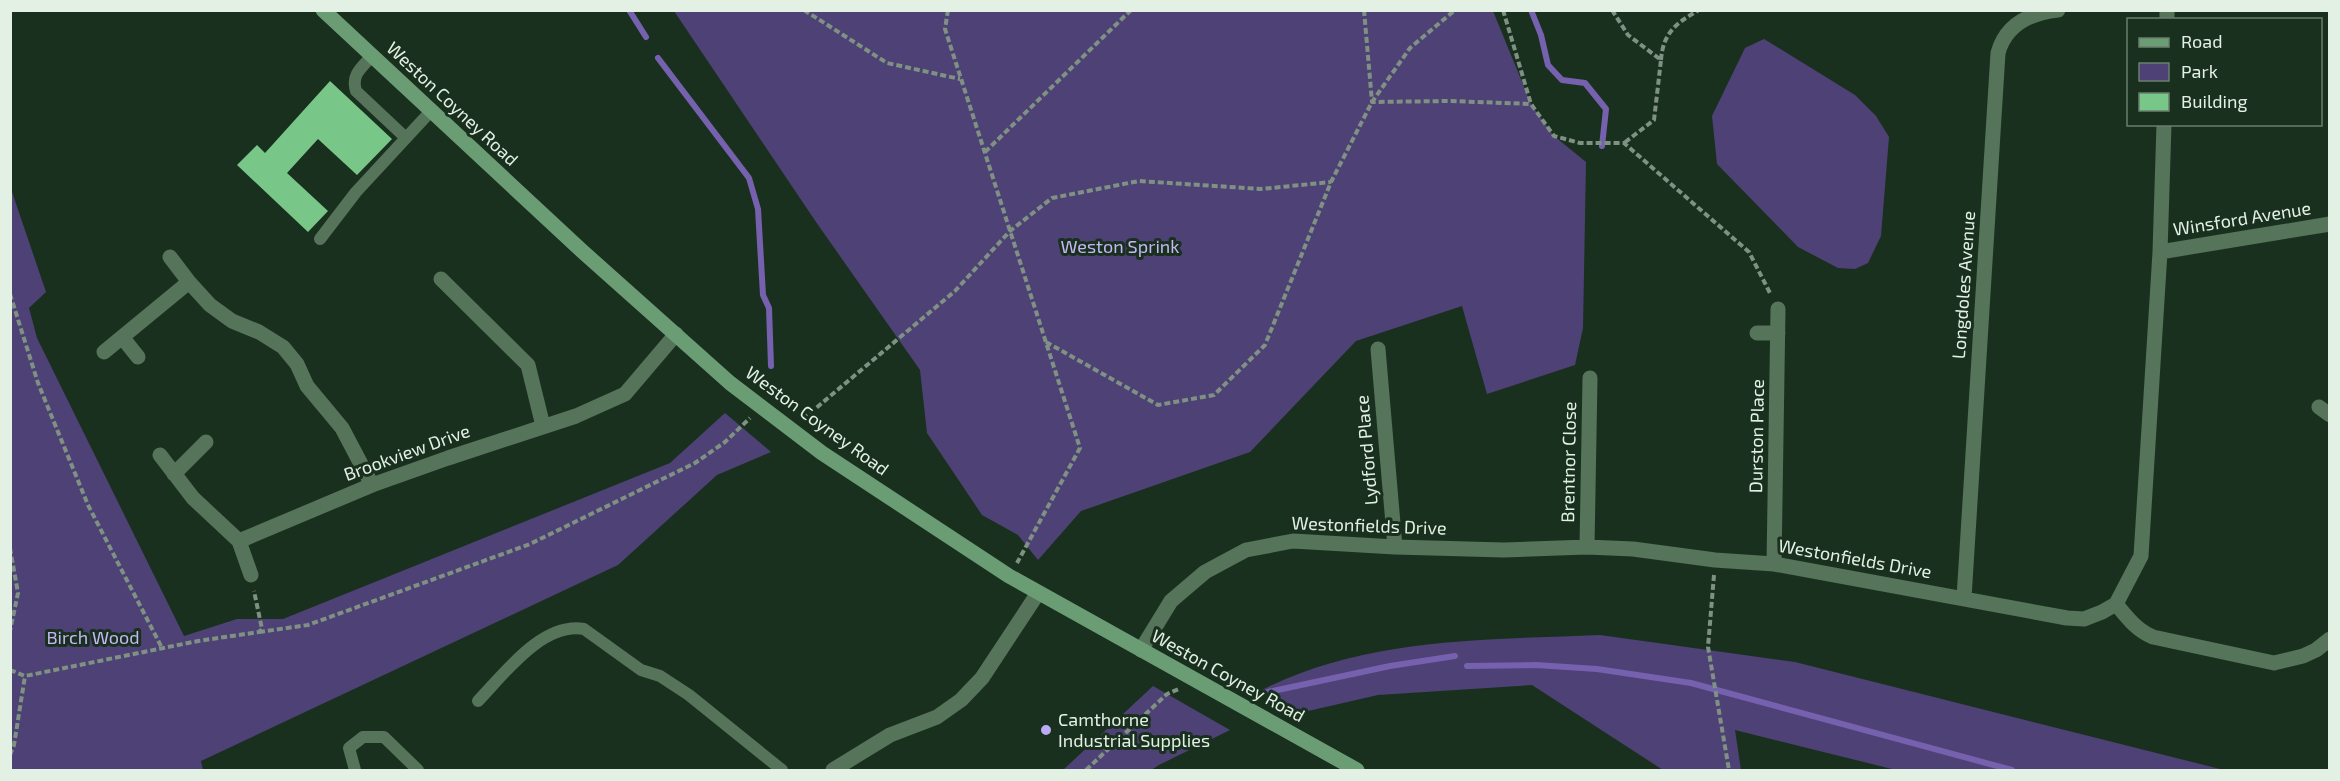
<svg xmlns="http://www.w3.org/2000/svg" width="2340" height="781" font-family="'Exo 2',sans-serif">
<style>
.green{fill:#4e4175}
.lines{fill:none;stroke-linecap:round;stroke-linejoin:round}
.stream{stroke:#7561ae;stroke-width:6}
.building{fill:#78c789}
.path{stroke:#7f9182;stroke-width:4;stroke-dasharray:6 3;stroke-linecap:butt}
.lane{stroke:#55745a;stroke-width:12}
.street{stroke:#55745a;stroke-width:15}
.secondary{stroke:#6b9d75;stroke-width:15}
.poi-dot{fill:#bbaaf6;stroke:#1a301e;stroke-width:2}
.labels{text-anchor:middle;stroke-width:6;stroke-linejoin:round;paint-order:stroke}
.street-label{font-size:18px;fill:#e3f1e5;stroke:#1a301e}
.park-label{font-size:18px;fill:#c4b7f6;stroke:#1a301e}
.poi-label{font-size:18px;fill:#e3f1e5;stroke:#1a301e;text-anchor:start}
</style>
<rect width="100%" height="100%" fill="#1a301e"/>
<path class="green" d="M674 11H1493L1531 104 1554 136 1586 162 1583 328 1575 365 1487 394 1462 306 1356 341 1250 452 1081 511 1038 560 1018 535 982 515 927 433 920 370 816 222Z
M1764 39 1855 95 1876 116 1889 137 1881 236 1868 263 1855 269 1838 268 1798 247 1717 164 1712 116 1745 48Z
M10 186 46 292 29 308 37 338 184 636 237 619H283L670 463 725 413 771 452 717 475 618 565 201 761 203 770H11Z
M1600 635 1795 662 2224 770H1896L1735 730 1741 770H1663L1532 685 1378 695 1295 714 1258 692C1363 637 1485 640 1600 635Z
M1153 686 1230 730 1159 765 1151 770H1063Z"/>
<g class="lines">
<path class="stream" d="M629 10 646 37
M1531 10 1541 35 1548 65 1562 80 1585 83 1606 109 1602 146
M658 58 749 178 758 209 763 295 769 308 771 366
M1467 666 1536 665 1597 669 1691 683 2012 770
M1268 692 1390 666 1455 656"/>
</g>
<path class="building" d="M330 81 392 139 357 175 318 139 287 173 328 211 308 232 237 165 257 145 265 153Z"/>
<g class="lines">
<path class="path" d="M804 10 887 63 960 79
M948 10 945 29 1080 448 1017 563
M1364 10 1372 102 1451 101 1531 104
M1503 10 1531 104 1554 136 1580 143H1624L1749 252 1771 295
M1612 10 1628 35 1661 60 1654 120 1624 143
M1661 60C1663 33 1676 23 1699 10
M985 152 1131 10
M10 294 38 383 88 505 162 648
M1046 342 1158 405 1214 395 1265 345 1331 182 1372 102 1410 48 1455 10
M803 419 955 291 1010 231 1052 198 1139 181 1261 189 1331 182
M10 548 18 593 10 631
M1714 575 1708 647 1729 770
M259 632 308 625 530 544 695 463 725 442 750 418
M10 670 25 676 198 641 259 632 262 629 254 591
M10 755 14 745 25 676
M1086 770 1167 694 1179 689"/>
<path class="lane" d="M372 56C361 68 351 75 356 91L406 138
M320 239 356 192 431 111
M478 701C504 674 542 622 584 629L641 670 660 676 689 695 782 770
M355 770 349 748 363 737H384L418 770"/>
<path class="street" d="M2167 20V10
M2160 252 2330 224
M170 257 189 282
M441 279 528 365 543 426
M1757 333H1778
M122 337 138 357
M1378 349 1395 547
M104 352 189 282 210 305 232 321 259 332 283 347 297 364 307 386 342 428 372 485
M2319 407 2330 415
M160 455 193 498 239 541 372 485 448 458 576 416 625 394 676 334
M174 474 206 442
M239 541 251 575
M1587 547 1590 378
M1774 564 1778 309
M1964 598 1998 53C2006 24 2030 13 2058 10
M2116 604C2127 617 2136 630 2153 637L2274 663 2303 656 2316 650 2330 639
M1141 650 1171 601 1205 572 1246 550 1293 541 1395 547 1504 550 1587 547 1633 549 1715 560 1774 564 2067 618 2084 619 2102 612 2116 604 2141 556 2160 252 2164 124
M833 770 890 735 937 717 961 700 982 678 1038 593"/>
<path class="secondary" d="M323 10 582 251 730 383 822 453 1009 576 1357 770"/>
</g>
<circle class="poi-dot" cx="1046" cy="730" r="6"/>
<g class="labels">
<g class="street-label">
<text transform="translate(452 104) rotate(43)" y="6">Weston Coyney Road</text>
<text transform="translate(2242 219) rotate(-9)" y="6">Winsford Avenue</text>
<text transform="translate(1964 285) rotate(-86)" y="6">Longdoles Avenue</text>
<text transform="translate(817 421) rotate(36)" y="6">Weston Coyney Road</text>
<text transform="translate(1757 436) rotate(-89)" y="6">Durston Place</text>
<text transform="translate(1367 450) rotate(-95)" y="6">Lydford Place</text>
<text transform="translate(407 453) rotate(-20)" y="6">Brookview Drive</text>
<text transform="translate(1569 462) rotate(-89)" y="6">Brentnor Close</text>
<text transform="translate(1369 526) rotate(2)" y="6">Westonfields Drive</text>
<text transform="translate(1855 559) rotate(10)" y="6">Westonfields Drive</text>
<text transform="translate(1228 676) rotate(29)" y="6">Weston Coyney Road</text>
</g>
<g class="park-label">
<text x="1120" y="253">Weston Sprink</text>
<text x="93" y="644">Birch Wood</text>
</g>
<g class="poi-label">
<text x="1058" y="726">Camthorne<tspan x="1058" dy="21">Industrial Supplies</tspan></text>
</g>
</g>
<rect width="2340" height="781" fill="none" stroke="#e3f1e5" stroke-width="24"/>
<rect x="2127" y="18" width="195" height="108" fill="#1a301e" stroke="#6a7d6e" stroke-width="1.5"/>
<rect x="2139" y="38" width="30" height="9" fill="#6b9d75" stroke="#6a7d6e" stroke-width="1.5"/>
<text x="2181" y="48" font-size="18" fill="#e3f1e5">Road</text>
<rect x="2139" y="63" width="30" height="18" fill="#4e4175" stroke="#6a7d6e" stroke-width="1.5"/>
<text x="2181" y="78" font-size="18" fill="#e3f1e5">Park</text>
<rect x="2139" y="93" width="30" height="18" fill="#78c789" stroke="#6a7d6e" stroke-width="1.5"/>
<text x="2181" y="108" font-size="18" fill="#e3f1e5">Building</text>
</svg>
